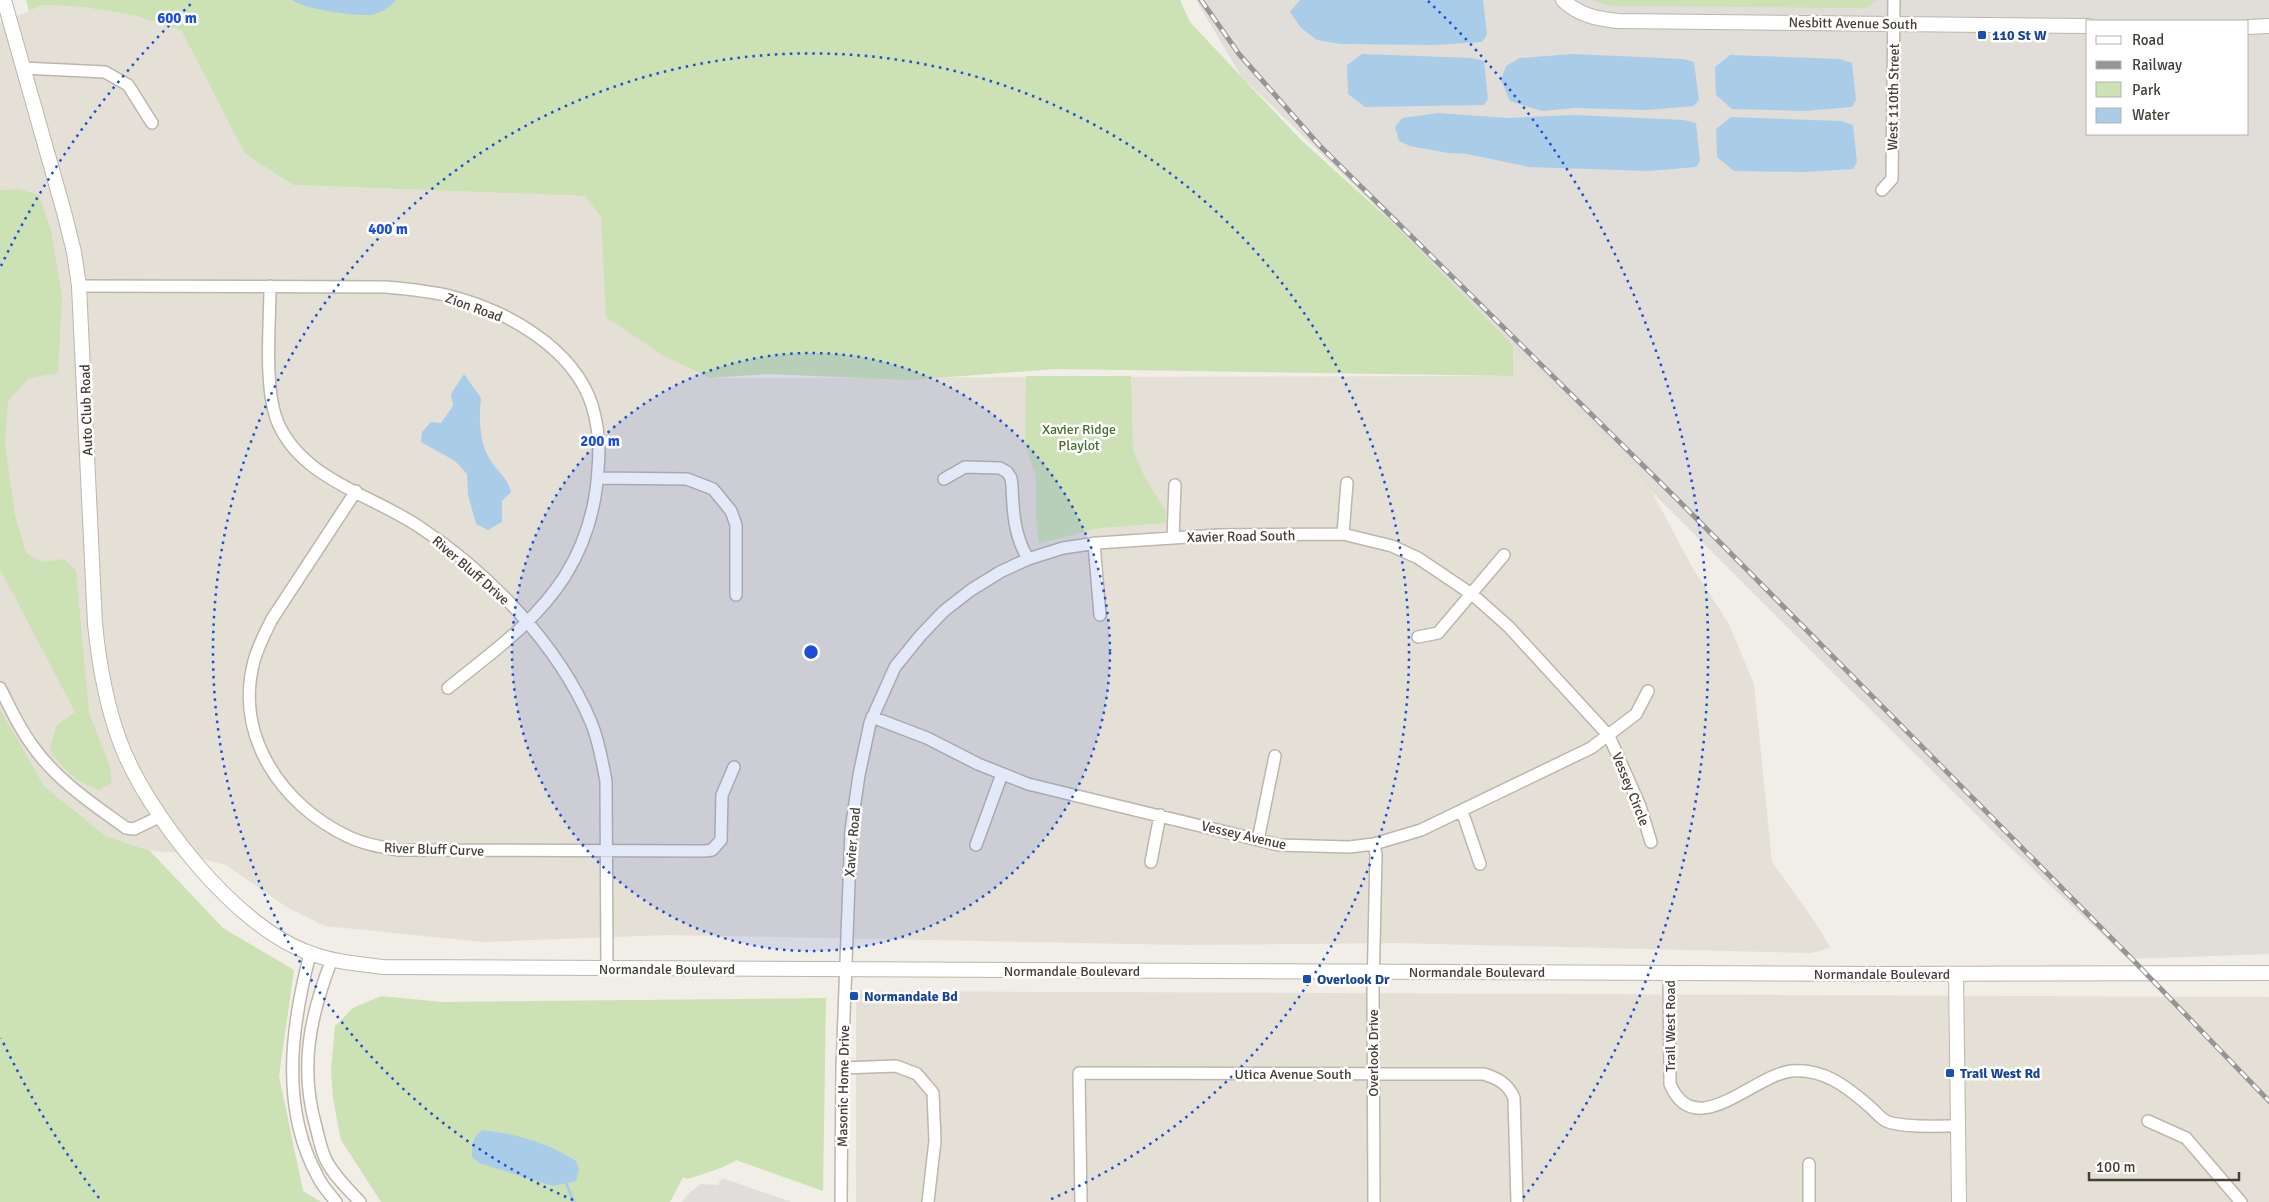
<svg xmlns="http://www.w3.org/2000/svg" width="2269" height="1202" font-family="Signika,sans-serif">
<style>
.residential{fill:#e5e0d6}
.industrial{fill:#e1ddd8;fill-rule:evenodd}
.green{fill:#cce1b4}
.parking{fill:#e0dedb}
.water{fill:#a9cde8}
.lines{fill:none;stroke-linecap:round;stroke-linejoin:round}
.stream{stroke:#a9cde8;stroke-width:3}
.minor-casing{stroke:#bcb6ab;stroke-width:14}
.tertiary-casing{stroke:#bcb6ab;stroke-width:16}
.minor{stroke:#fff;stroke-width:11}
.tertiary{stroke:#fff;stroke-width:14}
.rail-casing{stroke:#959595;stroke-width:5}
.rail{stroke:#fff;stroke-width:3;stroke-dasharray:9;stroke-linecap:butt}
.ring{fill:none;stroke:#1d4ed8;stroke-width:2.5;stroke-dasharray:2.5 5}
.transit-dot{fill:#1a4fb4;stroke:#fff;stroke-width:2}
.labels{text-anchor:middle;stroke-width:5;stroke-linejoin:round;paint-order:stroke}
.street-label{font-size:14px;fill:#443f37;stroke:#fff}
.transit-label{font-size:14px;font-weight:bold;fill:#164399;stroke:#fff;text-anchor:start}
.park-label{font-size:14px;fill:#476f30;stroke:#fff}
.centre{fill:#1d4ed8;stroke:#fff;stroke-width:2.5}
.ring-label{font-size:15px;text-anchor:middle;font-weight:bold;fill:#1d4ed8;stroke:#fff;stroke-width:5;stroke-linejoin:round;paint-order:stroke}
</style>
<rect width="100%" height="100%" fill="#f1eee7"/>
<path class="residential" d="M43 5 83 7 136 16 181 30 245 154 293 185 585 196 600 215 632 334 715 378 1512 376 1513 346 1652 492 1691 565 1729 624 1754 684 1772 862 1812 918 1831 948 1811 953 1395 943 1186 945 667 935 483 942 325 926 288 908 226 865 180 853 150 851 106 836 43 785 0 709V23Z
M856 991 2269 997V1202H856Z"/>
<path class="industrial" d="M1196 0H2269V954L2128 959 1998 836 1825 665 1659 499 1400 230 1241 76ZM2088 21H2248V134H2088Z"/>
<path class="green" d="M26 0H1180L1190 22 1301 140 1394 224 1513 346V376L1055 369 911 380 767 374 710 378 662 355 606 317 601 217 585 196 293 185 245 154 181 30 136 16 83 7 43 5 29 11Z
M1591 0H1877L1866 8 1612 6Z
M19 189 39 195 51 230 62 298 58 373 29 378 8 401 5 444 15 515 26 553 42 562 64 559 76 571 89 713 109 764 112 783 99 790C75 781 65 772 50 750L56 726 75 712 0 569V190Z
M1026 376H1131L1133 450 1145 478 1166 511V523L1100 528 1039 543 1036 517V477L1025 444Z
M0 709 44 786 106 836 150 851 223 928 294 970 279 1076 303 1191 321 1202H0Z
M381 996 442 1002 826 998 823 1191 736 1160C732 1165 695 1177 687 1179L683 1177 670 1202H381L341 1140 333 1099 331 1070 335 1026 353 1008Z"/>
<path class="parking" d="M722 1178 792 1202H682L689 1193 701 1184 718 1185Z"/>
<path class="water" d="M292 0H396C389 8 380 14 369 15 354 16 304 9 292 0Z
M1300 0H1483L1487 35 1482 42 1435 45 1341 44 1317 40 1301 28 1290 12Z
M1362 54 1472 58 1484 61 1488 99 1484 105 1365 107 1348 94 1347 65Z
M1573 54 1683 59 1694 62 1699 100 1694 106 1647 110 1575 108 1542 111 1510 101 1501 80 1506 66 1520 58Z
M1730 55 1840 59 1852 63 1856 100 1852 107 1804 111 1732 109 1716 95 1715 67Z
M1438 113 1508 118 1574 115 1684 120 1696 123 1700 161 1696 167 1649 171 1529 167 1467 154 1448 153 1410 146 1399 141 1395 127 1402 118Z
M1731 117 1841 121 1853 125 1857 162 1853 169 1805 172 1734 171 1717 157 1716 129Z
M464 374 481 398C479 418 479 438 488 456 495 470 508 477 511 492L502 501V522L488 530 476 524 468 495 467 474 455 461 421 442 422 432 431 422 441 423 453 406 451 394Z
M483 1130C516 1134 548 1143 576 1161L579 1170 576 1181 553 1186 479 1163 472 1157C472 1145 472 1136 483 1130Z"/>
<g class="lines">
<path class="stream" d="M566 1183 574 1202"/>
<defs>
<path id="minor" d="M23 68 105 72 128 85 152 123
M1882 190 1892 179 1894 0
M79 286 386 287C408 289 429 291 450 296 505 310 573 347 592 405 598 425 600 449 598 469 596 507 585 544 565 576 535 623 491 653 448 688
M270 286C270 325 264 382 276 418 298 478 370 494 418 526 488 572 558 644 591 722 599 741 602 761 606 781L607 969
M598 478 687 479 713 489 731 511 736 525V595
M944 479 965 467 1000 468 1007 472 1011 478 1012 486C1013 512 1014 535 1028 559
M356 491 272 619C265 633 258 646 254 661 234 736 282 805 347 836 363 844 381 847 398 850L705 851 712 850 721 840 722 795 734 767
M1343 534 1347 483
M1173 538 1175 485
M1094 543 1100 615
M1418 637 1438 633 1504 555
M0 688C10 707 19 728 32 745 56 780 93 804 126 828L134 829 159 817
M872 717 927 738 978 764 1028 784 1279 845 1349 847 1374 844 1421 830 1591 748 1636 714 1648 691
M1462 811 1480 864
M1258 840 1275 756
M1374 844 1376 855 1373 989 1374 1202
M976 845 1002 774
M1151 862 1160 815
M310 954C291 1027 280 1108 318 1177 322 1186 330 1194 336 1202
M332 959C310 1016 299 1067 316 1127 319 1138 321 1150 326 1160 334 1176 348 1189 360 1202
M1669 972 1670 1084C1695 1143 1752 1076 1791 1071 1823 1068 1846 1086 1869 1106 1874 1110 1880 1118 1886 1121 1901 1128 1941 1126 1958 1126
M842 1068 896 1066 917 1074 933 1093 935 1141 928 1202
M2148 1121 2186 1138 2241 1202
M1809 1164V1202
M841 1202 842 1068 851 830 859 775 870 723 895 667 921 635 944 611 971 590 1000 572 1028 559 1063 548 1097 543 1218 535 1343 534 1392 546 1418 558 1473 595 1509 627 1609 736 1640 806 1651 842
M1081 1202 1079 1073 1484 1074C1499 1079 1508 1084 1514 1098L1517 1202"/>
<path id="tertiary" d="M4 0 64 212 74 252 79 286 95 624C99 664 106 704 120 742 147 814 236 928 310 953 333 962 359 964 384 967L1879 974 2269 973
M1563 0C1578 15 1598 19 1618 21L2088 26
M2248 27 2269 26
M1956 974 1959 1202"/>
</defs>
<use href="#minor" class="minor-casing"/>
<use href="#tertiary" class="tertiary-casing"/>
<use href="#minor" class="minor"/>
<use href="#tertiary" class="tertiary"/>
<defs>
<path id="rail" d="M1201 0 1239 54 1319 145 1677 499 2131 958 2269 1101"/>
</defs>
<use href="#rail" class="rail-casing"/>
<use href="#rail" class="rail"/>
</g>
<circle cx="811" cy="652" r="299" fill="#1d4ed8" fill-opacity=".12"/>
<g class="ring">
<circle cx="811" cy="652" r="299"/>
<path d="M573 1200A598 598 0 1 1 1049 1200"/>
<path d="M99 1198A897 897 0 0 1 1 1038M1 266A897 897 0 0 1 194 1M1428 1A897 897 0 0 1 1523 1198"/>
</g>
<g class="transit-dot">
<rect x="1977" y="30" width="10" height="10" rx="2.5"/>
<rect x="1302" y="974" width="10" height="10" rx="2.5"/>
<rect x="849" y="991" width="10" height="10" rx="2.5"/>
<rect x="1945" y="1068" width="10" height="10" rx="2.5"/>
</g>
<g class="labels">
<g class="street-label">
<text transform="translate(1853 23) rotate(1)" y="5">Nesbitt Avenue South</text>
<text transform="translate(1893 97) rotate(-89)" y="5">West 110th Street</text>
<text transform="translate(474 307) rotate(20)" y="5">Zion Road</text>
<text transform="translate(86 410) rotate(-92)" y="5">Auto Club Road</text>
<text transform="translate(1241 536) rotate(-1)" y="5">Xavier Road South</text>
<text transform="translate(471 570) rotate(41)" y="5">River Bluff Drive</text>
<text transform="translate(1631 789) rotate(68)" y="5">Vessey Circle</text>
<text transform="translate(1244 835) rotate(13)" y="5">Vessey Avenue</text>
<text transform="translate(852 842) rotate(-85)" y="5">Xavier Road</text>
<text transform="translate(434 849) rotate(2)" y="5">River Bluff Curve</text>
<text x="667" y="974">Normandale Boulevard</text>
<text x="1072" y="976">Normandale Boulevard</text>
<text x="1477" y="977">Normandale Boulevard</text>
<text x="1882" y="979">Normandale Boulevard</text>
<text transform="translate(1670 1026) rotate(-90)" y="5">Trail West Road</text>
<text transform="translate(1373 1053) rotate(-90)" y="5">Overlook Drive</text>
<text x="1293" y="1079">Utica Avenue South</text>
<text transform="translate(843 1086) rotate(-89)" y="5">Masonic Home Drive</text>
</g>
<g class="transit-label">
<text x="1992" y="40">110 St W</text>
<text x="1317" y="984">Overlook Dr</text>
<text x="864" y="1001">Normandale Bd</text>
<text x="1960" y="1078">Trail West Rd</text>
</g>
<g class="park-label">
<text x="1079" y="434">Xavier Ridge<tspan x="1079" dy="16">Playlot</tspan></text>
</g>
</g>
<circle cx="811" cy="652" r="8" class="centre"/>
<g class="ring-label">
<text x="177" y="23">600 m</text>
<text x="388" y="234">400 m</text>
<text x="600" y="446">200 m</text>
</g>
<rect x="2086" y="20" width="162" height="115" fill="#ffffff" stroke="#b4b2af"/>
<rect x="2096" y="36" width="25" height="8" fill="#ffffff" stroke="#b4b2af"/>
<text x="2132" y="45" font-size="15" fill="#443f37">Road</text>
<rect x="2096" y="61" width="25" height="8" fill="#959595" stroke="#b4b2af"/>
<text x="2132" y="70" font-size="15" fill="#443f37">Railway</text>
<rect x="2096" y="82" width="25" height="15" fill="#cce1b4" stroke="#b4b2af"/>
<text x="2132" y="95" font-size="15" fill="#443f37">Park</text>
<rect x="2096" y="108" width="25" height="15" fill="#a9cde8" stroke="#b4b2af"/>
<text x="2132" y="120" font-size="15" fill="#443f37">Water</text>
<path d="M2089 1172v8h150v-8" fill="none" stroke="#443f37" stroke-width="2.5"/>
<text x="2096" y="1172" font-size="15" fill="#443f37" stroke="#ffffff" stroke-width="4" paint-order="stroke">100 m</text>
</svg>
